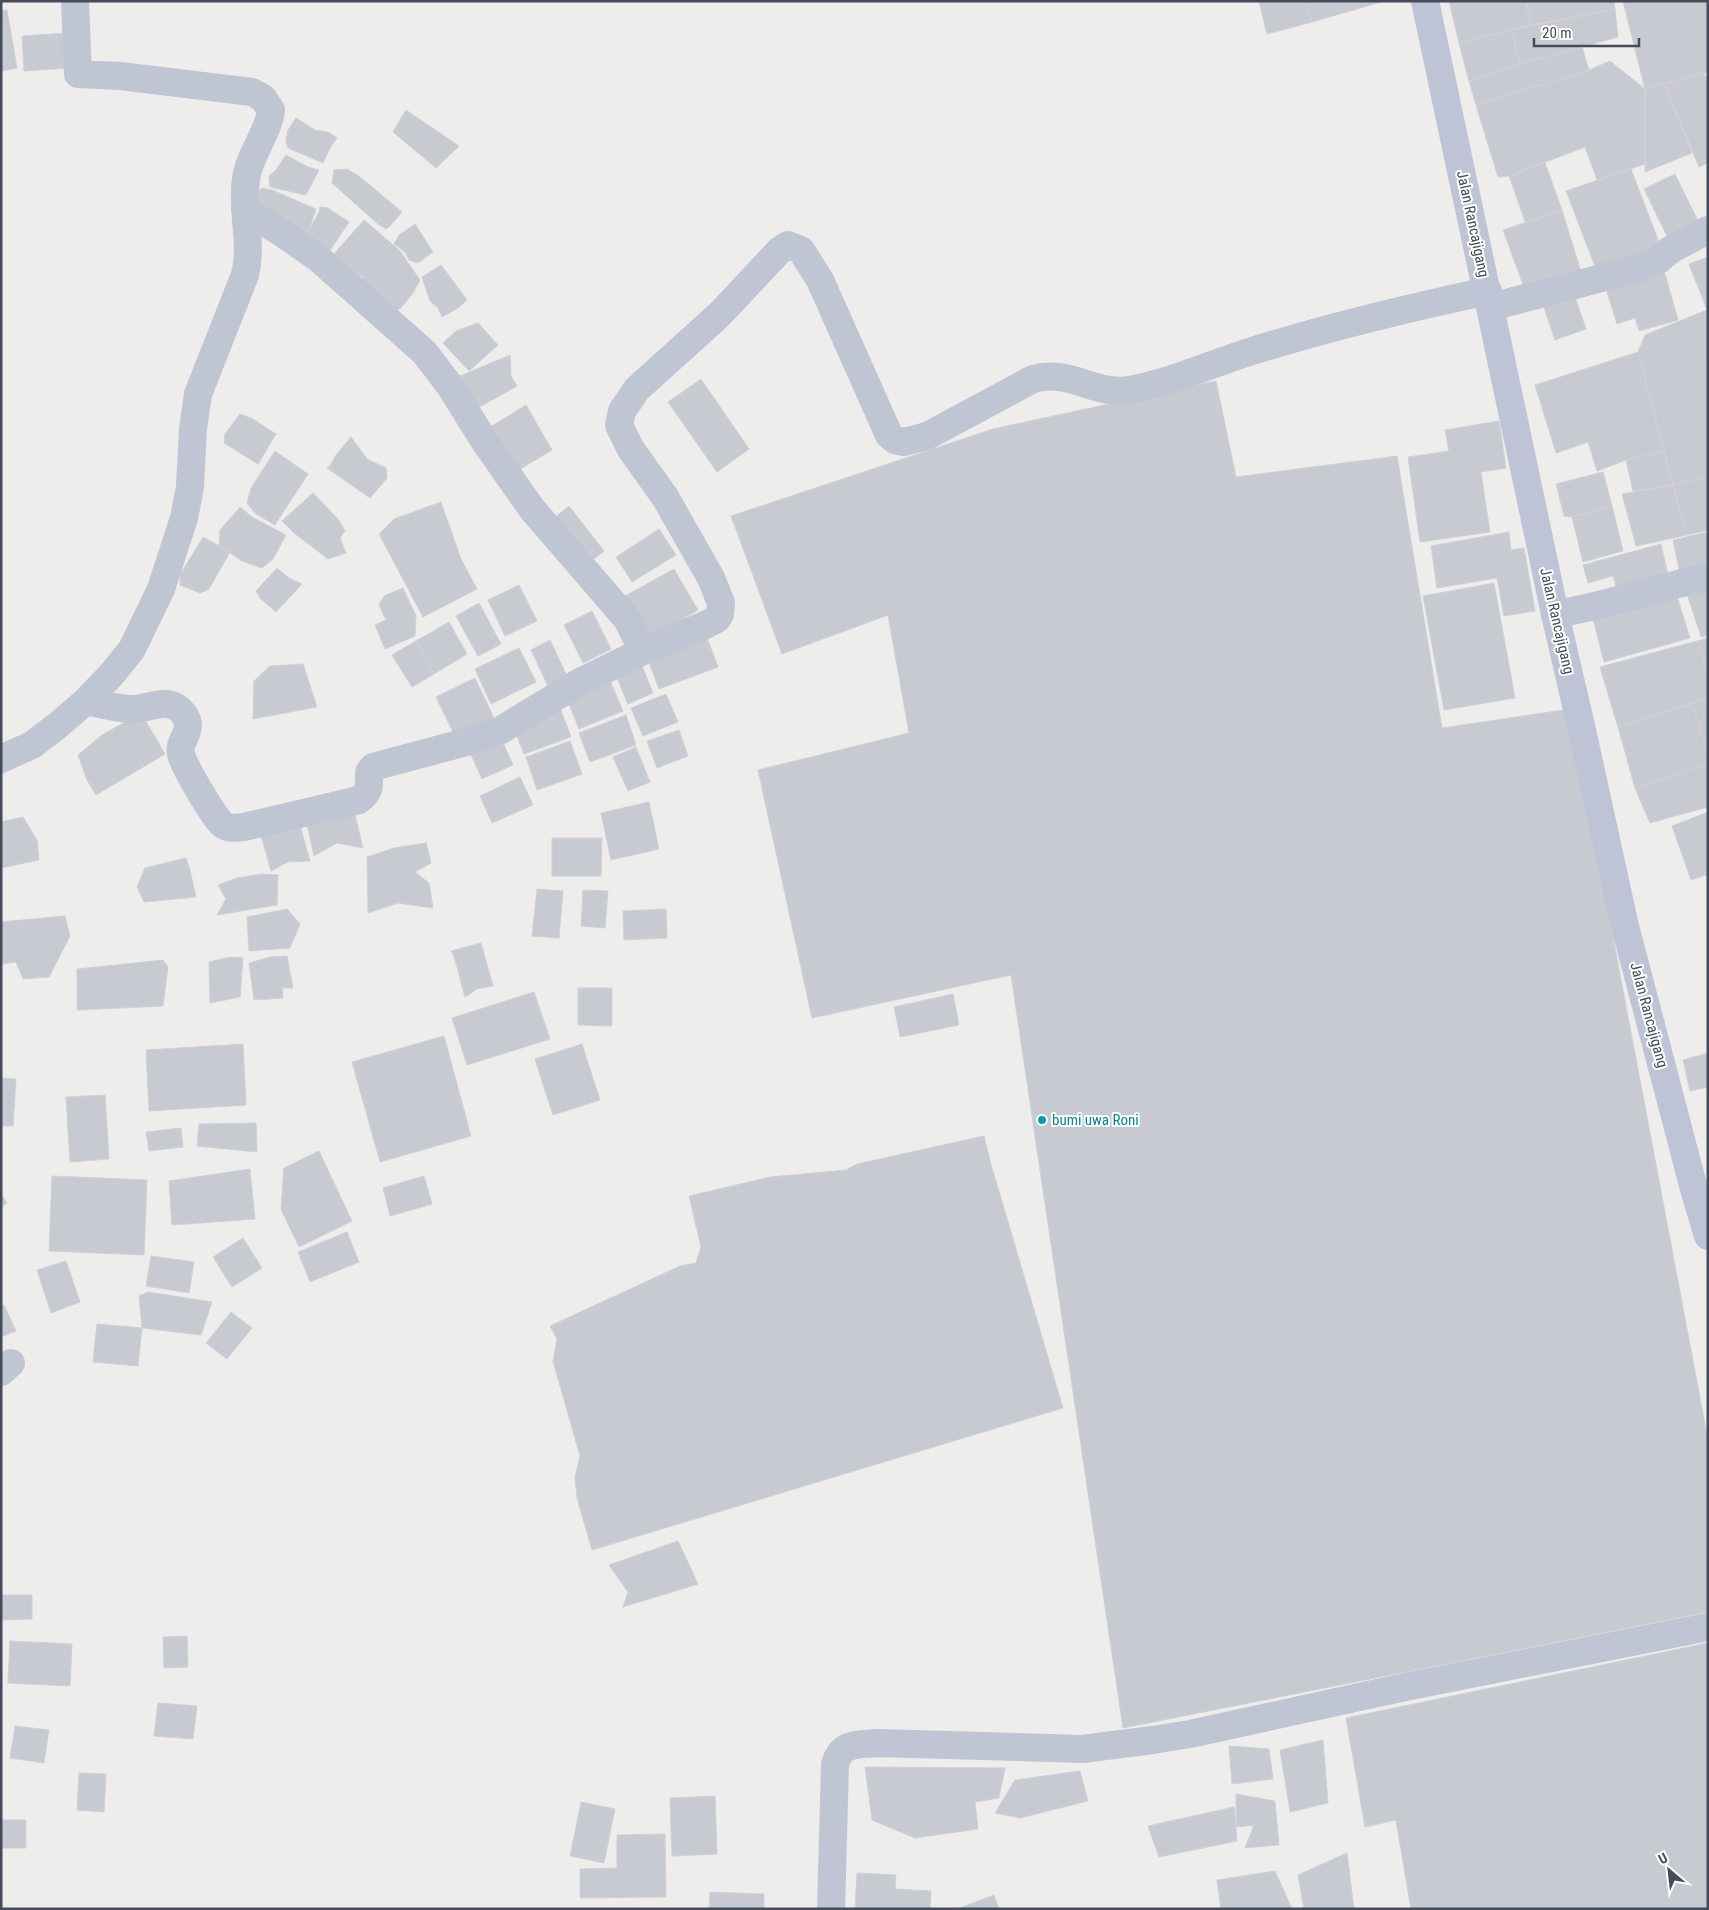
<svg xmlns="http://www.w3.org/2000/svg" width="1709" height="1910" font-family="'Roboto Condensed',sans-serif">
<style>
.building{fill:#c8cad2;stroke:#d0d0d8}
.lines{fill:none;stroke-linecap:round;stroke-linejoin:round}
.minor{stroke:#bfc5d2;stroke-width:28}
.secondary{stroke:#bec4d6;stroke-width:28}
.culture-dot{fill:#0f9aa8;stroke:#fff;stroke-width:2}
.labels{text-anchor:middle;stroke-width:4;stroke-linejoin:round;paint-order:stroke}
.street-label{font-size:15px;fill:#444b5a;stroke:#fff}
.culture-label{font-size:15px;fill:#0d838f;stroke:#fff;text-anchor:start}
</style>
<rect width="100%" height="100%" fill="#efecec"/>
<path class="building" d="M1259 1H1306L1312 22 1267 34Z
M1306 1H1362L1364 7 1312 22Z
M1362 1H1383L1364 7Z
M1449 1H1525L1531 25 1459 43Z
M1526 1H1614L1615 9 1531 25Z
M1623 1H1708V72L1645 89Z
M1615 9 1618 37 1520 64 1511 30Z
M7 10 17 68 1 71V11Z
M1511 30 1520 64 1469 81 1459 43Z
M68 33 70 68 24 71 22 36Z
M1582 47 1589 70 1476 105 1469 81 1520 64Z
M1610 61 1645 89V164L1597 180 1585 147 1509 176 1498 177 1476 105 1589 70Z
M1704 73 1708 82V163L1699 167 1664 83Z
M1664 83 1692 153 1645 172V89Z
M406 110 459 146 436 168 393 132Z
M296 118 315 130 328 132 337 138 330 148 323 163 288 148 286 141 288 130Z
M286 155 308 167 319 170 306 195 270 187 269 176 276 170Z
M1545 163 1562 210 1526 224 1509 176Z
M347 169 359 176 402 212 390 226 386 229 378 224 332 183 334 170Z
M1631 169 1663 253 1599 277 1566 191Z
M1675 174 1698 221 1667 236 1644 189Z
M261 188 272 190 316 209 309 230 306 233 258 206V196Z
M320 207 328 208 349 222 325 258 299 242 309 230 319 212Z
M1562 210 1582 275 1526 293 1503 230Z
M364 220 391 243 352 286 326 263Z
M415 224 433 252 418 263 409 260 405 252 394 244 399 235Z
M391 243 400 251 420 280 413 293 401 308 386 316 359 289 363 274Z
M1708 257V312L1689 264Z
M441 265 467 300 458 308 442 317 438 308 430 301 422 277Z
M1663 267 1678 320 1639 331 1635 318 1617 324 1605 285Z
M1574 294 1586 329 1555 340 1543 305Z
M1707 310 1708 476 1673 485 1638 352 1645 335Z
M478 323 498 345 469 371 443 343 456 331Z
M1638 352 1664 451 1626 460 1597 471 1588 442 1556 453 1535 385Z
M510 355 511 376 517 386 469 413 453 379Z
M701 379 749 449 717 472 668 402Z
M1216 381 1236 477 1397 456 1442 728 1570 709 1708 1440V1612L1123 1728 1011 975 812 1018 758 770 909 733 888 615 782 654 731 516 993 429Z
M526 405 552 450 512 474 482 432Z
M240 414 253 419 276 434 258 464 224 443 225 434Z
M1499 421 1506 468 1481 472 1490 532 1420 542 1408 457 1449 451 1445 430Z
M351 437 367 459 386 468 387 478 370 498 327 468 330 466 336 455Z
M275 451 308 474 275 525 256 514 247 503 251 488Z
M1664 451 1673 485 1633 491 1626 460Z
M1603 472 1612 506 1572 517 1564 516 1556 484Z
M1708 476V530L1687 535 1673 485Z
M1673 485 1687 535 1636 546 1622 494Z
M313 493 338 519 345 531 340 538 346 553 328 559 294 533 282 521Z
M441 502 461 559 477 589 423 617 379 534 394 519Z
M569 506 604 551 584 567 549 522Z
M1612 506 1623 551 1583 562 1572 517Z
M240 507 252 517 286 535 273 559 262 568 242 561 219 545 220 530Z
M659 529 676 555 632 582 616 557Z
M1509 532 1511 550 1524 548 1535 611 1504 616 1497 578 1437 588 1431 546Z
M1708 532V574L1681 579 1673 540Z
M203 537 230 552 209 589 200 593 180 585V575Z
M1661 544 1669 580 1618 593 1613 576 1588 583 1583 565Z
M277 568 289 578 302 584 276 612 260 598 256 591Z
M674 569 698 610 644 641 620 599Z
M1708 580V635L1701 637 1684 585Z
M1494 583 1515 698 1444 710 1423 596Z
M519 585 537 621 505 636 488 600Z
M1674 587 1690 638 1604 662 1591 611Z
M403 588 416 616 415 636 385 649 375 625 386 620 379 605 384 596Z
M479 603 501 644 478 656 456 616Z
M592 611 611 649 583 663 564 625Z
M449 622 467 654 434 674 416 641Z
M704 630 718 667 659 689 645 652Z
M1708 638V673L1697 641Z
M550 640 567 676 548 686 531 650Z
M416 641 434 674 412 687 392 655Z
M1697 641 1708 673V698L1618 727 1600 667Z
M519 648 536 682 491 704 475 669Z
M638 656 653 693 628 704 612 666Z
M303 664 317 707 253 719 254 681 270 666Z
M608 676 623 711 579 729 565 694Z
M475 678 494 718 455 736 436 697Z
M666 694 678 722 643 736 631 708Z
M1708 698V752L1692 704Z
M1692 704 1708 752V763L1635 788 1618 727Z
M560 708 571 737 524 754 513 726Z
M141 713 165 754 96 795 87 780 78 755 102 735Z
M626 715 636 745 590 762 579 733Z
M679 730 688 756 657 768 647 741Z
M500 736 513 765 482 779 469 750Z
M570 741 582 774 537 790 526 757Z
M636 747 650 782 628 791 613 757Z
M1708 763V807L1650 823 1635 788Z
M520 777 533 805 492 823 480 796Z
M649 802 659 849 611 860 601 813Z
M354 811 363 848 337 843 314 856 306 820Z
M1708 812V877L1706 875 1691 880 1672 826Z
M23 817 37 840 39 860 1 868V822Z
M299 822 310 861 288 862 271 871 260 832Z
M552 838H602L601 876H552Z
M426 843 431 863 415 872 429 883 433 908 398 903 368 913 367 857 394 848Z
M186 858 190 870 196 897 144 902 137 887 145 868Z
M261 874 278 875 277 905 217 915 226 899 218 885 237 878Z
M537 889 563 891 559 938 532 936Z
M583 890 608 891 605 928 581 926Z
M287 909 300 924 290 948 249 951 247 917Z
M666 909 667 938 624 940 623 911Z
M65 916 70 936 49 977 23 979 16 962 1 964V922Z
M481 943 493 986 477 989 465 997 454 956 451 951Z
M287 956 293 988H282L283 998 254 1000 249 963 270 957Z
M230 957 243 958 240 997 210 1003 209 962Z
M163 960 168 967 163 1006 77 1010V969Z
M578 988H612V1026L578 1025Z
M534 992 550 1039 467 1065 452 1018Z
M953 994 959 1025 900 1037 894 1007Z
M444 1036 471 1136 380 1162 352 1062Z
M243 1044 246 1105 149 1111 146 1050Z
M582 1044 600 1100 553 1115 535 1059Z
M1708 1053V1087L1690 1091 1683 1060Z
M1 1078 16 1079 13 1126H1Z
M105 1095 109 1159 70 1162 66 1097Z
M256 1123 257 1152 197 1146 199 1124Z
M181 1128 183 1147 149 1151 146 1132Z
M984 1136 990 1161 1063 1408 592 1550 577 1498 575 1477 580 1456 553 1361 557 1339 550 1326 680 1266 696 1263 701 1247 689 1196 771 1177 846 1170 857 1164Z
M319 1151 352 1221 299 1247 281 1209 284 1168Z
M250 1169 255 1219 172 1225 169 1181Z
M52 1176 147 1180 144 1255 49 1251Z
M424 1176 432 1204 390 1216 383 1188Z
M1 1194 7 1203 1 1207Z
M347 1232 359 1262 310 1282 298 1252Z
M243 1238 262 1268 232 1287 213 1257Z
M151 1256 194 1262 189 1293 146 1286Z
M66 1261 80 1302 51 1313 37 1270Z
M148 1292 212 1302 201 1335 142 1328 139 1296Z
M4 1305 16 1331 1 1337V1306Z
M231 1312 252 1328 227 1359 206 1343Z
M97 1324 142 1328 138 1366 93 1362Z
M678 1541 698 1584 623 1607 628 1592 609 1565Z
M1 1595H32V1619L1 1620Z
M187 1636 188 1667 164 1668 163 1637Z
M10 1641 72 1644 70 1686 8 1683Z
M1708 1643V1909H1411L1396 1820 1365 1827 1346 1718Z
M158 1703 197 1706 193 1739 154 1736Z
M15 1726 49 1730 44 1763 10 1758Z
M1323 1740 1328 1803 1290 1812 1280 1750Z
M1229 1746 1269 1749 1273 1779 1232 1784Z
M865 1767 1005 1768 999 1798 975 1802 978 1829 915 1838 872 1820Z
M1080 1771 1088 1801 1020 1818 995 1813 1015 1780Z
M79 1773 106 1774 104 1812 77 1810Z
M1236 1794 1275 1801 1279 1845 1245 1848 1254 1825 1236 1827Z
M715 1796 717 1854 672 1856 670 1798Z
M581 1802 615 1809 604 1863 570 1856Z
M1234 1807 1237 1841 1159 1857 1148 1826Z
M1 1820H26V1848H1Z
M665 1834 666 1897 580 1898V1869L617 1868V1835Z
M1347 1853 1354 1909H1304L1298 1875Z
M1275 1871 1292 1909H1221L1217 1880Z
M857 1873 896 1875 895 1889 931 1891 930 1909H855Z
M710 1892 764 1894V1909H709Z
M994 1895 999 1909H957Z"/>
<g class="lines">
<path class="minor" d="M245 210 282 233 318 258 425 353 450 386 485 442 532 509 627 619 643 651
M1491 307 1636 269 1660 259 1670 250 1708 230
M1555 614C1606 606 1656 588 1708 577
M86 701C101 704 120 710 135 709 149 708 167 698 179 709 200 728 177 739 181 754 184 767 213 815 222 824 228 829 236 828 244 827L359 800C371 790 369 787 369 772L373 767 470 741 501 730 580 682 643 651 705 625 717 619 720 614 721 603 711 578 665 497 630 448 619 425 622 411 637 389 720 314 779 251 788 245 801 250 820 280 889 435 895 440 904 442 927 436 1033 379C1068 368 1097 396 1129 390 1172 382 1211 364 1252 351 1330 327 1408 308 1488 291
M1 759 32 745 57 726 86 701 112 674 132 649 161 589 184 518 190 487 193 429 198 394 245 275C253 243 241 211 246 179 249 155 269 132 271 110L263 98 252 92 120 76 78 74 75 1
M1 1372 11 1363
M831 1909 835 1764C842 1741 859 1745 878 1743L1082 1749 1153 1740 1190 1734 1405 1687 1708 1627"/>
<path class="secondary" d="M1425 1 1555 614 1581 726 1625 926 1694 1189 1708 1236"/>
</g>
<circle class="culture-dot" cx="1042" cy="1120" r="5"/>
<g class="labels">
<g class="street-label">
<text transform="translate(1473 224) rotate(78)" y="5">Jalan Rancajigang</text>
<text transform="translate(1557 621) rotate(77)" y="5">Jalan Rancajigang</text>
<text transform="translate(1649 1015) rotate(75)" y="5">Jalan Rancajigang</text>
</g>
<g class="culture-label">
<text x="1052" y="1125">bumi uwa Roni</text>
</g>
</g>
<rect width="1709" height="1910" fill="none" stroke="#444b5a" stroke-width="5"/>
<g transform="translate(1669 1870) rotate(332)" stroke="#ffffff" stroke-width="4" paint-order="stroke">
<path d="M0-4L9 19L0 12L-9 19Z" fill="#444b5a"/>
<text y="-8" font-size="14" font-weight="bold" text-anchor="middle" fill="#444b5a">U</text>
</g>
<path d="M1534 38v8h105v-8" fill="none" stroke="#444b5a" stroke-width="2.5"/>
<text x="1542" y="38" font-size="15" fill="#444b5a" stroke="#ffffff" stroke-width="4" paint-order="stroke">20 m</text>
</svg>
